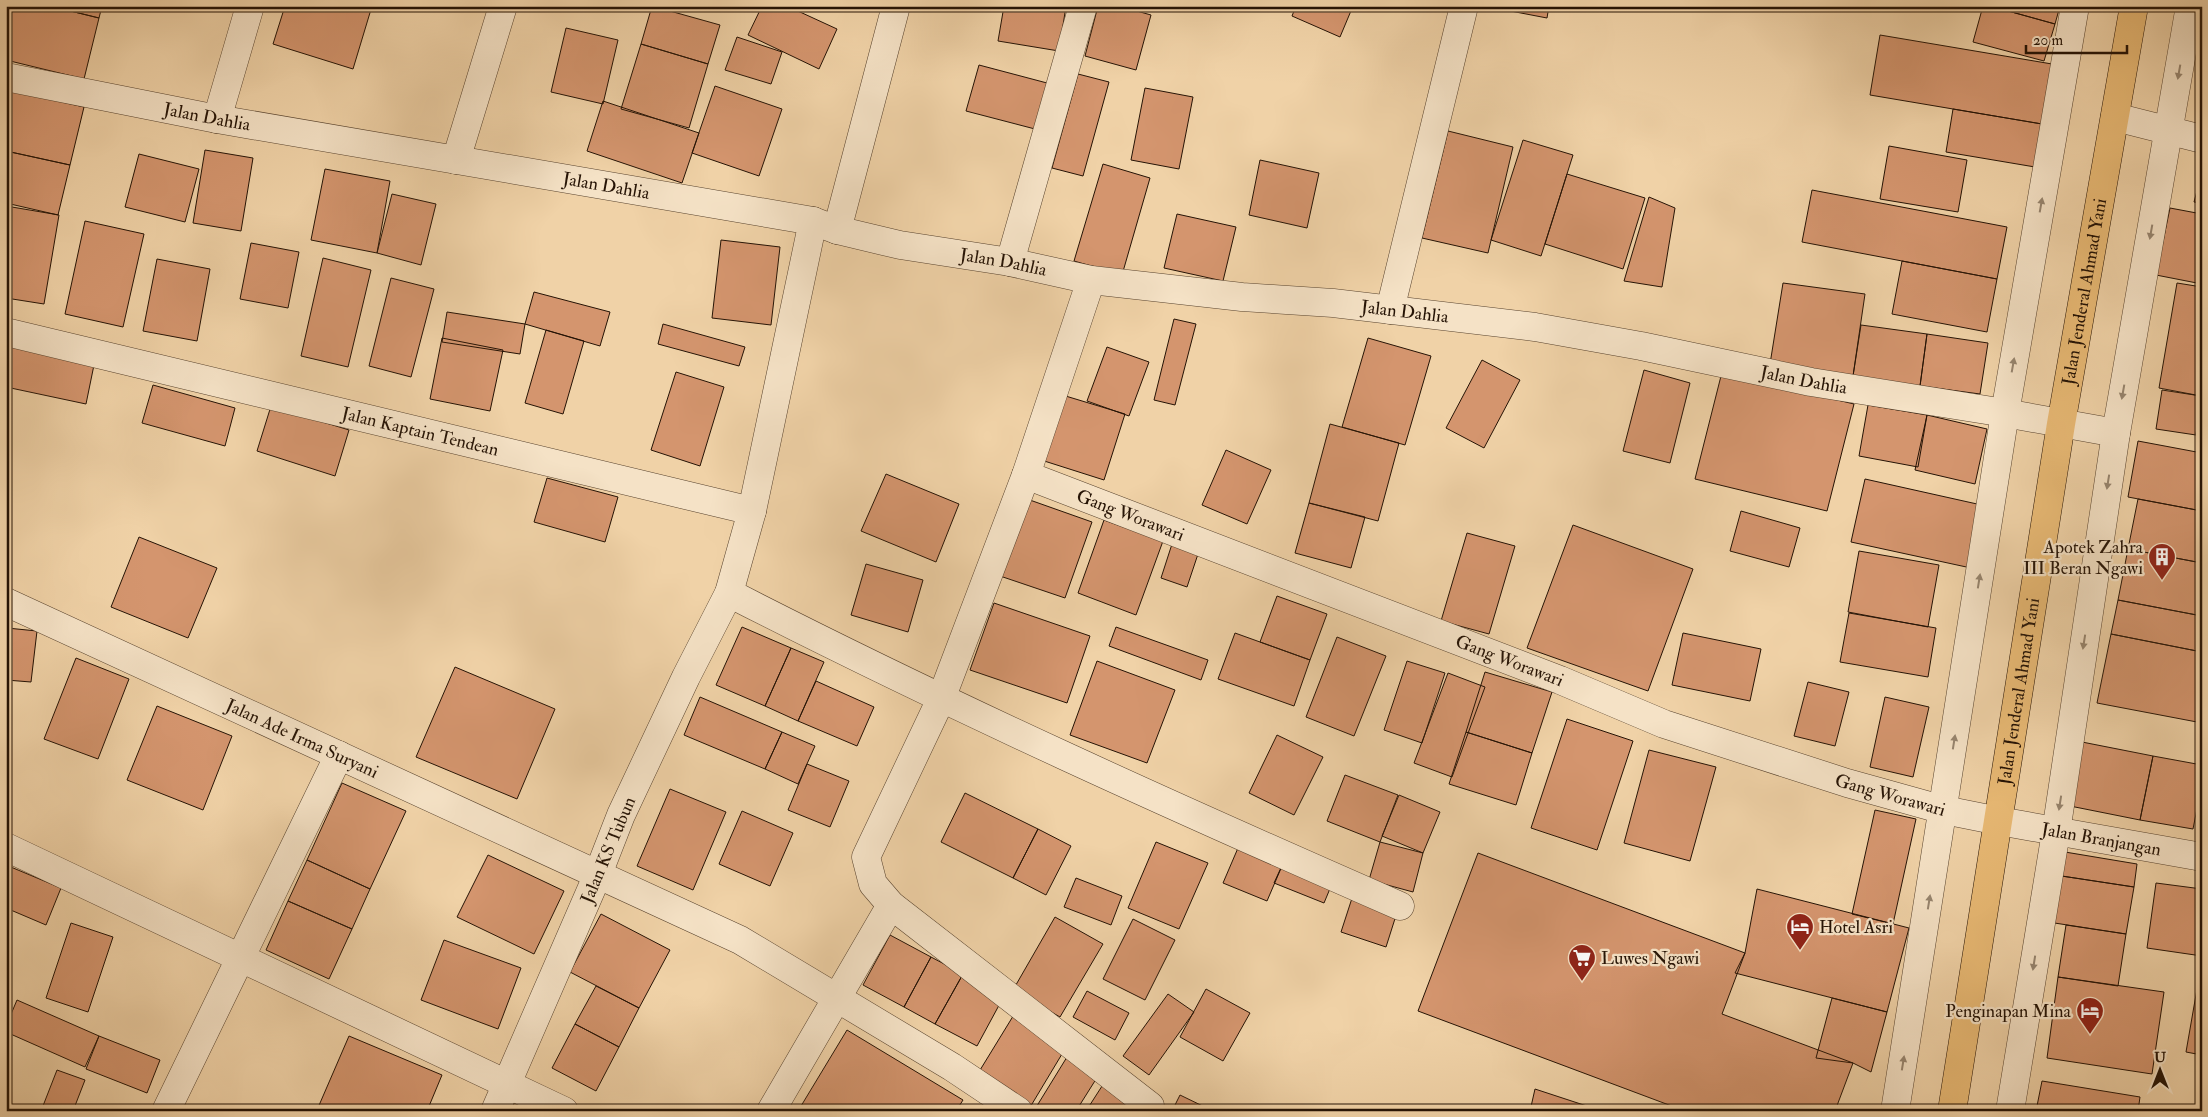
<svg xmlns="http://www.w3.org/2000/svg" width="2208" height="1117" font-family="'IM FELL Double Pica',serif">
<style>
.building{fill:#d4956e;stroke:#251305}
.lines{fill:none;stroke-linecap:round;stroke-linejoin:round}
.minor-casing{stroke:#58432e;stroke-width:29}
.tertiary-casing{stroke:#58432e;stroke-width:29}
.primary-casing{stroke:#251305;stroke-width:29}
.minor{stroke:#f5e2c6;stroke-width:28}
.tertiary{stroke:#f5e2c6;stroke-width:28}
.primary{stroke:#e8b974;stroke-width:28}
.oneway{fill:#97856f}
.labels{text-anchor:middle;stroke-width:4.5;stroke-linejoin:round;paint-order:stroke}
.street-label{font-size:18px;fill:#251305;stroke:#f5e2c6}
.poi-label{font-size:18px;fill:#251305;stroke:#f5e2c6;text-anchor:end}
</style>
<rect width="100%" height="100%" fill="#f0d2a7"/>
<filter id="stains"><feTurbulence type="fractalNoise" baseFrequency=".004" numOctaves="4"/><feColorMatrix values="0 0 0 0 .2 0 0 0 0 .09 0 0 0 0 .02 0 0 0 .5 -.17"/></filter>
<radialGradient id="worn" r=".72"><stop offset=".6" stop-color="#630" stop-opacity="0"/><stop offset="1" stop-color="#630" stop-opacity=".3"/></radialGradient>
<path class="building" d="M6 6H50L99 18 84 79 6 60Z
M50 6H102L99 18Z
M285 6H372L353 69 273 44Z
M652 6 720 25 708 64 641 44Z
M762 6H787L837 29 819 69 748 35Z
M1004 6H1066L1059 51 998 41Z
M1098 6H1119L1151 15 1136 70 1085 56Z
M1296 6H1353L1340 37 1292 16Z
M1501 6H1549L1547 18 1500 9Z
M1983 6H1990L2055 24 2044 61 1973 42Z
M1990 6H2060L2055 24Z
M566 28 618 40 603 104 551 92Z
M1880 35 2052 64 2042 124 1870 95Z
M737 37 782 52 771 84 725 70Z
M641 44 708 64 689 128 621 109Z
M979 65 1047 83 1035 129 966 111Z
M1078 74 1109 82 1083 176 1052 168Z
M715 86 782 109 759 176 692 153Z
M1145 88 1193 97 1179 169 1131 160Z
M6 89 84 107 70 165 6 151Z
M603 101 699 133 682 183 587 151Z
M1953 109 2042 124 2035 167 1946 152Z
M1448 131 1513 147 1488 253 1422 238Z
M1523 140 1573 155 1541 256 1491 240Z
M1889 146 1967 160 1958 212 1880 199Z
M205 150 253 158 241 231 193 223Z
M6 151 70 165 58 215 6 203Z
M139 154 199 169 185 222 125 207Z
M1260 160 1319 173 1307 228 1249 215Z
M1103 164 1150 178 1122 275 1074 261Z
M325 169 390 181 377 253 311 240Z
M2202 172V203L2194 202Z
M1567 174 1645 198 1623 269 1545 244Z
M1812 190 2007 227 1997 279 1802 242Z
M392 194 436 204 421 265 377 253Z
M1649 197 1675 208 1662 287 1624 281Z
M6 206 59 215 44 304 6 298Z
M2170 208 2202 214V284L2156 275Z
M1177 214 1236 227 1223 281 1164 268Z
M85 221 144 234 123 327 65 314Z
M721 240 780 247 771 325 712 318Z
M251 243 299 252 288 308 240 299Z
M323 258 371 270 348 367 301 356Z
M157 259 210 269 197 341 143 331Z
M1902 261 1997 279 1987 332 1892 314Z
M391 278 434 289 411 377 369 366Z
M1783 283 1865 294 1853 376 1770 364Z
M2177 283 2202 287 2201 396 2159 388Z
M534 292 610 312 600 346 525 324Z
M447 312 525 324 520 354 442 342Z
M1174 319 1196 324 1175 405 1154 400Z
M663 324 745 347 739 366 658 344Z
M1861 325 1927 334 1920 386 1853 376Z
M546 330 584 341 563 414 525 403Z
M1927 334 1988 343 1980 394 1920 386Z
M442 338 503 350 490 411 430 399Z
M1368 338 1431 356 1405 445 1342 427Z
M9 342 95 360 86 404 6 387V358Z
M1107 347 1149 362 1129 416 1087 401Z
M1482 360 1520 380 1484 448 1446 428Z
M1644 370 1690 383 1670 463 1623 451Z
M676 372 724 387 700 466 651 450Z
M1722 372 1854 404 1827 511 1695 479Z
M153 385 235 408 225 446 142 423Z
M2162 390 2201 396 2196 435 2156 429Z
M1059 394 1125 414 1104 480 1038 459Z
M2201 396H2202V436L2196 435Z
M1868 405 1927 415 1918 467 1859 456Z
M271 406 349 430 335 476 257 451Z
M1927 415 1987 429 1975 484 1915 470Z
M1330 424 1399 443 1378 521 1309 503Z
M2138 441 2202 453V511L2128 497Z
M1226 450 1271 470 1247 524 1202 505Z
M886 474 959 504 936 562 861 531Z
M547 478 618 497 605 542 534 522Z
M1865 479 1986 506 1971 568 1851 542Z
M1027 499 1092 522 1065 598 1000 576Z
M2138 499 2202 511V563L2128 549Z
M1309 503 1365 517 1351 568 1295 553Z
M1741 511 1800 528 1789 567 1730 551Z
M1104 520 1163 541 1136 615 1078 593Z
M1573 525 1693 569 1648 691 1527 648Z
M1467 533 1515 546 1489 634 1441 621Z
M139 537 217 568 188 638 111 607Z
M1172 544 1198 554 1187 587 1161 578Z
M2128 549 2202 563V616L2118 600Z
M1859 551 1939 565 1928 627 1848 612Z
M866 564 923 580 908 632 851 615Z
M1277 596 1327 614 1310 660 1260 642Z
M2118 600 2202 616V652L2111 634Z
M994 603 1090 636 1067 703 970 670Z
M1849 613 1936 628 1928 677 1840 662Z
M742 627 791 648 765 706 716 685Z
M1116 627 1208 660 1201 680 1109 646Z
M7 628 37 631 31 682 6 680Z
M1235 633 1310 660 1294 706 1218 679Z
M1683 633 1761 649 1750 701 1672 685Z
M2111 634 2202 652V696L2197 722 2097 703Z
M1337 637 1386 656 1354 736 1306 717Z
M791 648 824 662 798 721 765 706Z
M76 658 129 679 98 759 44 739Z
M1097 661 1175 690 1147 763 1070 735Z
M1407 661 1445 673 1422 743 1384 730Z
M455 667 555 709 517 799 416 757Z
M1485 672 1552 692 1532 753 1466 732Z
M1448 673 1485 687 1452 777 1414 763Z
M816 681 874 707 857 746 798 721Z
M1808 682 1849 692 1835 746 1794 736Z
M700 697 782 732 765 769 684 735Z
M1885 697 1929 707 1913 777 1870 767Z
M157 706 232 736 203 810 127 780Z
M1567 719 1633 741 1597 850 1531 828Z
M782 732 815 746 798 784 765 769Z
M1466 732 1532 753 1516 805 1449 784Z
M1277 735 1323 757 1294 815 1249 793Z
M2082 742 2153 756 2140 820 2070 806Z
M1649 750 1716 767 1690 861 1624 843Z
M2153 756 2202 765V783L2193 829 2140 820Z
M807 764 849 781 830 827 788 810Z
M1345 775 1398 795 1380 842 1327 821Z
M342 783 406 811 370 889 307 860Z
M670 789 726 812 693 890 637 866Z
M965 793 1038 829 1013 878 941 842Z
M1399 795 1440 812 1423 853 1382 836Z
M1875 810 1916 819 1893 924 1852 914Z
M742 811 793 833 770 886 719 864Z
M1038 829 1071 846 1046 895 1013 878Z
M1241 841 1285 859 1267 901 1223 883Z
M1156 842 1208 863 1179 929 1128 908Z
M1380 842 1423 853 1413 892 1369 880Z
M2059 851 2137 864 2134 887 2055 875Z
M1478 853 1745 953 1722 1014 1853 1063 1835 1111H1685L1418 1011Z
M488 855 564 891 534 954 457 917Z
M1285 859 1334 879 1324 903 1274 883Z
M307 860 370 889 352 929 288 901Z
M6 865 61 888 46 925 6 908Z
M2055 875 2134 887 2126 934 2048 922Z
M1076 878 1122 896 1111 925 1064 907Z
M2156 883 2202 889V956L2147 948Z
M1757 889 1909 928 1887 1012 1735 973 1745 953Z
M1354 892 1399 906 1386 947 1341 932Z
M288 901 352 929 329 979 266 950Z
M601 914 670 950 639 1008 570 972Z
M1055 917 1103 944 1060 1017 1013 990Z
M1133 919 1175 940 1145 1000 1103 979Z
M71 923 113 937 88 1012 46 998Z
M2066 925 2126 934 2118 986 2058 977Z
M890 935 931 957 904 1007 863 985Z
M444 940 521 968 498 1029 421 1000Z
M931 957 963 974 935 1024 904 1007Z
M963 974 1004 996 977 1046 935 1024Z
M2058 977 2164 992 2152 1074 2047 1058Z
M596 986 639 1008 619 1047 575 1024Z
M1206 989 1250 1013 1223 1061 1180 1037Z
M2197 989 2202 990V1055L2186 1052Z
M1087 991 1129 1013 1115 1040 1073 1017Z
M1168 994 1194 1012 1149 1075 1123 1056Z
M1832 998 1887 1012 1871 1072 1853 1063 1816 1058Z
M17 1000 99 1036 85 1067 6 1032V1026Z
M1015 1013 1065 1049 1029 1109 977 1075Z
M575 1024 619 1047 596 1091 552 1068Z
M847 1030 963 1100 956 1111H798Z
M99 1036 160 1060 147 1093 86 1069Z
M349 1036 442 1075 427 1111 317 1110Z
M1067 1057 1098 1076 1076 1111H1037L1035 1109Z
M57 1070 85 1080 73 1111H41Z
M2042 1081 2140 1097 2138 1111H2036Z
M1104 1083 1136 1105 1132 1111H1086Z
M1535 1089 1599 1110V1111H1530Z
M1180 1095 1213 1111H1172Z"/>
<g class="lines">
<defs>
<g id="minor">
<path id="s1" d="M6 77 217 119 813 221 837 230 900 245 1010 262 1091 280 1242 297 1333 303 1535 327 1641 346 1811 382 2005 413"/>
<path d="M217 119 250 6"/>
<path d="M456 160 503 6"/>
<path d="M837 230 896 6"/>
<path d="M1010 262 1083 6"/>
<path d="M1091 280 1026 475 941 699 866 857 873 884 891 905 1150 1106V1111"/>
<path d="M1390 310 1464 6"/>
<path id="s2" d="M1026 475 1560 680 1664 724 1847 783 1944 810 1999 821"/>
<path d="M752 511 813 221"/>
<path d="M729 593C949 706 1174 807 1400 906"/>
<path id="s3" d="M6 602 740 940 952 1067 1018 1111"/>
<path d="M6 847 564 1111"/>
<path d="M166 1111 339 755"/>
<path d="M771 1111 891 905"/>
</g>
<g id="tertiary">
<path d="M2115 117 2202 139"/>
<path id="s4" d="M6 332 752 511 729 593 686 677 621 815 598 874 495 1111"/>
<path d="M2005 413 2116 433"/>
<path id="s5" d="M1999 821 2202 857"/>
<path d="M1895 1111 2005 413 2075 6"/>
<path d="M2010 1111 2056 832 2116 433 2190 6"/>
</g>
<g id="primary">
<path id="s6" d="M1952 1111 2061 424 2134 6"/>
</g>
</defs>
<use href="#minor" class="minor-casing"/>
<use href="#tertiary" class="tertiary-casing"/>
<use href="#primary" class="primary-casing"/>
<use href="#minor" class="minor"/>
<use href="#tertiary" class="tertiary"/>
<use href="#primary" class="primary"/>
</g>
<defs><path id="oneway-solid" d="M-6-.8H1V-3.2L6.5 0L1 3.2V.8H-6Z" transform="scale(1.25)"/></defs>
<g class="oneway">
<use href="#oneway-solid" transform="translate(2179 72) rotate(100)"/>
<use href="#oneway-solid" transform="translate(2041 205) rotate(-80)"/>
<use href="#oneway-solid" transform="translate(2151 232) rotate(100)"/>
<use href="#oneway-solid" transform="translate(2013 365) rotate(-80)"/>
<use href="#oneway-solid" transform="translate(2123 392) rotate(100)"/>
<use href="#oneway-solid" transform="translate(2108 482) rotate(99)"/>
<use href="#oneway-solid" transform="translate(1979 581) rotate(-81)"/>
<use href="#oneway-solid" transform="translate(2084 642) rotate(99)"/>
<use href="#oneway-solid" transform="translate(1954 742) rotate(-81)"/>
<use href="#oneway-solid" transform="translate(2060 803) rotate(99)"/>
<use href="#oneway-solid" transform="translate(1929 902) rotate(-81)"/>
<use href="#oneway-solid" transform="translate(2034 963) rotate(99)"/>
<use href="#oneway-solid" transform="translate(1903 1063) rotate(-81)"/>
</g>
<defs>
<symbol id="building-pin" viewBox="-11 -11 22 30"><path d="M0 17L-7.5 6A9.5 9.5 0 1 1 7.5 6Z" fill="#8f2418" stroke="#f5e2c6"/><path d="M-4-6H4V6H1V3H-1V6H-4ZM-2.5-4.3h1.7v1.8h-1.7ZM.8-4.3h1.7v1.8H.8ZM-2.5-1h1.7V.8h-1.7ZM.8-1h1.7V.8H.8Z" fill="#fff"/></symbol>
<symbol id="hotel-pin" viewBox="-11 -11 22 30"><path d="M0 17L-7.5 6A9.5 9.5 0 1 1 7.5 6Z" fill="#8f2418" stroke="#f5e2c6"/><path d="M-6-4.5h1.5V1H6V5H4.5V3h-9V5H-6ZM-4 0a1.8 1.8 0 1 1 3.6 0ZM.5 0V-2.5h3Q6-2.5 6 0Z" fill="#fff"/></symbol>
<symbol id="supermarket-pin" viewBox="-11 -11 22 30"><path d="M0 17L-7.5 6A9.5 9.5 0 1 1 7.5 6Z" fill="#8f2418" stroke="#f5e2c6"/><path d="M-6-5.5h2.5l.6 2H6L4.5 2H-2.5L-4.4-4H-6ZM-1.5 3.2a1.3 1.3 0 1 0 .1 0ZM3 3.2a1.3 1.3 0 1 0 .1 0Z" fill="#fff"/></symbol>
</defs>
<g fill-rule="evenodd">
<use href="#building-pin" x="2146" y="541" width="32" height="43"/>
<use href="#hotel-pin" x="1784" y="911" width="32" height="43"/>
<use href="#supermarket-pin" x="1566" y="942" width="32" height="43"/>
<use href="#hotel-pin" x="2074" y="995" width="32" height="43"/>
</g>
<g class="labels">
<g class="street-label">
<text dy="6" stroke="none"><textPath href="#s1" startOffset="205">Jalan Dahlia</textPath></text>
<text dy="6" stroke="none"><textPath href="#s1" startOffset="610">Jalan Dahlia</textPath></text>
<text dy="6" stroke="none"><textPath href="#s1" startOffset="1015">Jalan Dahlia</textPath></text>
<text dy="6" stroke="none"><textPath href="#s6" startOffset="830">Jalan Jenderal Ahmad Yani</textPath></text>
<text dy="6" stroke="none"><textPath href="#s1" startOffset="1420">Jalan Dahlia</textPath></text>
<text dy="6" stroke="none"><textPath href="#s1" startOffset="1825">Jalan Dahlia</textPath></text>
<text dy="6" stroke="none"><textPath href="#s4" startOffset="426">Jalan Kaptain Tendean</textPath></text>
<text dy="6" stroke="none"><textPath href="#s2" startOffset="112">Gang Worawari</textPath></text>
<text dy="6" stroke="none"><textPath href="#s2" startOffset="518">Gang Worawari</textPath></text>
<text dy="6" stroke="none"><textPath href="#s6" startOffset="425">Jalan Jenderal Ahmad Yani</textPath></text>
<text dy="6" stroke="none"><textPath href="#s3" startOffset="326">Jalan Ade Irma Suryani</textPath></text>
<text dy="6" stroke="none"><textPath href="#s2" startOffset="922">Gang Worawari</textPath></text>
<text dy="6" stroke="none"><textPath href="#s5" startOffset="104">Jalan Branjangan</textPath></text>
<text transform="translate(608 850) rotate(-67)" y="6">Jalan KS Tubun</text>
</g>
<g class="poi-label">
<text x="2143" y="553">Apotek Zahra<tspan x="2143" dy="21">III Beran Ngawi</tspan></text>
<text x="1819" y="933" text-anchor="start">Hotel Asri</text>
<text x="1601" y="964" text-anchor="start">Luwes Ngawi</text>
<text x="2071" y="1017">Penginapan Mina</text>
</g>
</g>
<rect width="2208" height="1117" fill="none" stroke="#f0d2a7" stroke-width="25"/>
<rect x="8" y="8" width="2193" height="1102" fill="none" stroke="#251305" stroke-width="2.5"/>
<rect x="12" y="12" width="2183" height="1092" fill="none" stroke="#251305"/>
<g transform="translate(2160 1070)" stroke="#f5e2c6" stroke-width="4" paint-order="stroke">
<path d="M0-4L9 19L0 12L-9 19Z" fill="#251305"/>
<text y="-8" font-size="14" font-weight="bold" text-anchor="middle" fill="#251305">U</text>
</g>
<path d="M2026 45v8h101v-8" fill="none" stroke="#251305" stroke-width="2.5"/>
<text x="2033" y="45" font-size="15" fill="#251305" stroke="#f5e2c6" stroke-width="4" paint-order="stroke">20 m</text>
<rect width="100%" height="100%" filter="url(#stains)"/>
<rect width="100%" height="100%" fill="url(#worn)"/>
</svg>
